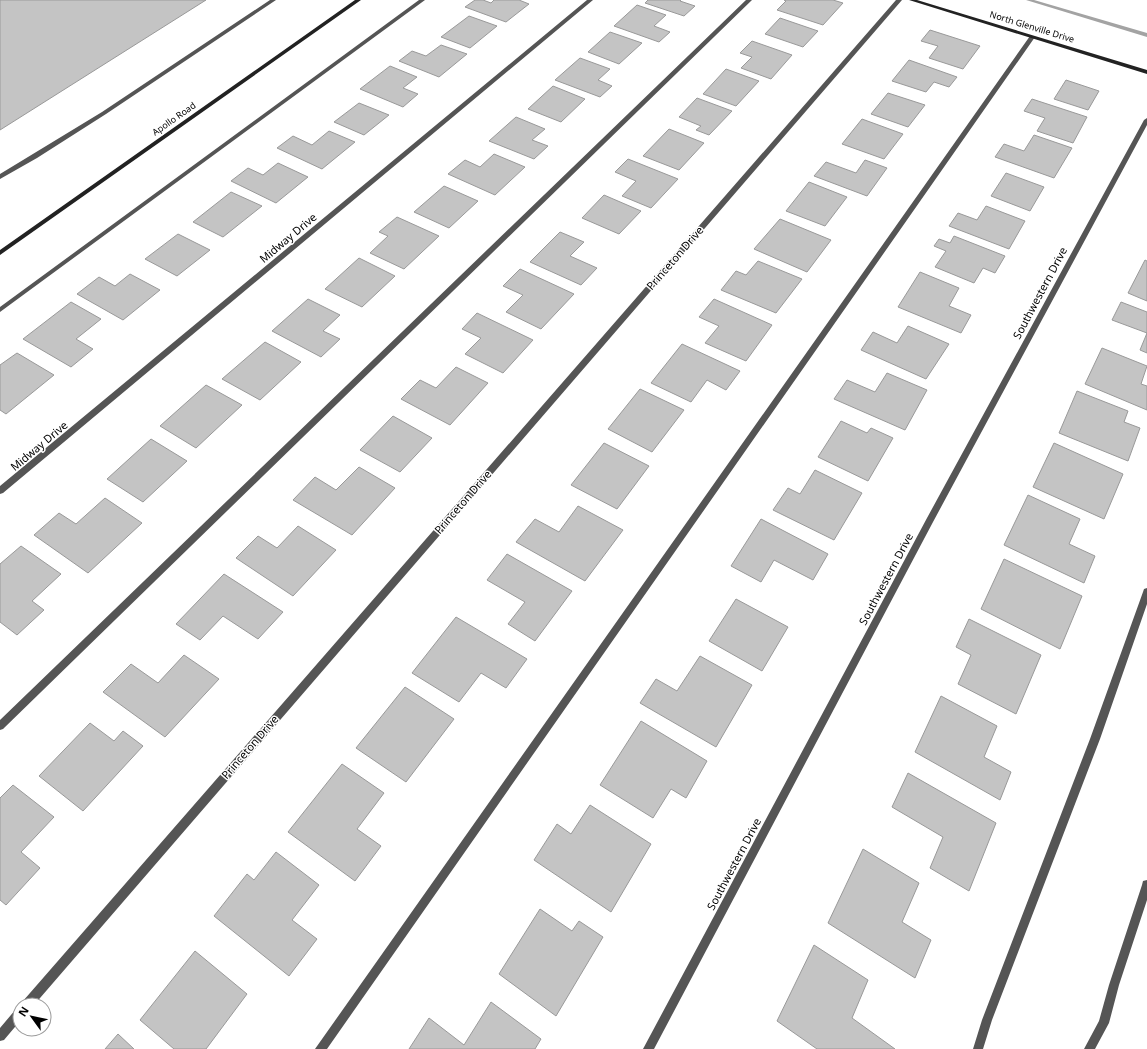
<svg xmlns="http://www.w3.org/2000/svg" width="1147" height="1049" font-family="'Noto Sans',sans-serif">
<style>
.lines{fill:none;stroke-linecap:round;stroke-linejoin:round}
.stream{fill:#a3a3a3;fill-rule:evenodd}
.building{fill:#c4c4c4;stroke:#999}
.lane{fill:#555;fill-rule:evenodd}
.street{fill:#555;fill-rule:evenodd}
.secondary{fill:#222;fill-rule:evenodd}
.labels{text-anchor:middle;stroke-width:3;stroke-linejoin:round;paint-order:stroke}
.far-street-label{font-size:9px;fill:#000;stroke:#fff}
.street-label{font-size:11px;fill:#000;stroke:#fff}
</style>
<rect width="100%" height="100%" fill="#fff"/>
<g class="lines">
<path class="stream" d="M1026 0H1034L1147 33V37Z"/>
</g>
<path class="building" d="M0 0H206L0 130Z
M475 0H483L491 3 494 0H519L529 4 506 22 465 7Z
M648 0H681L680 1 695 6 684 16 645 3Z
M784 0H833L843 3 823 25 777 10 786 1Z
M637 5 666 15 654 26 670 32 659 42 614 26Z
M469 16 497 26 470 48 441 37Z
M780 18 818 31 803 47 765 34Z
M930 30 980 46 963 69 929 58 938 46 921 41Z
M610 32 642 43 619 64 588 52Z
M752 41 792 55 771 79 741 68 752 57 740 53Z
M441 45 467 54 439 77 399 61 412 51 426 56Z
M580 58 610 69 598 80 612 86 600 97 555 80Z
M909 60 957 77 949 87 934 82 926 92 892 81Z
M390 66 417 77 403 88 418 94 403 107 360 89Z
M726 69 759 81 736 106 703 94Z
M1066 80 1099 91 1088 110 1054 99Z
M553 86 585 99 561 122 528 109Z
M888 93 925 105 908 127 871 114Z
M697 98 732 111 709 135 696 130 701 126 679 117Z
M1032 99 1087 117 1073 143 1037 131 1045 118 1024 111Z
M359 103 389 115 364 135 334 122Z
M516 117 545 129 532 140 548 146 534 159 489 141Z
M862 119 903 134 884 159 842 144Z
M669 129 704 143 679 170 643 156Z
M329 131 355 142 322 169 277 148 293 136 312 145Z
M1034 135 1072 148 1054 178 995 157 1004 144 1024 151Z
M494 154 525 167 495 195 448 174 465 160 480 167Z
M628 159 678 179 651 208 622 196 636 181 615 172Z
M865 160 887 168 867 196 814 176 826 162 856 173Z
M278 163 308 177 276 203 231 181 248 168 263 175Z
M1006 173 1044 187 1030 211 991 196Z
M809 182 847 197 825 226 786 211Z
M444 186 478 201 449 228 414 212Z
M231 192 262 206 223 237 193 222Z
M604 195 641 211 619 234 582 218Z
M986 206 1025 221 1009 249 949 226 958 213 977 220Z
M397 217 439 236 404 269 370 253 388 236 379 232Z
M780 219 831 240 807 272 754 249Z
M560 232 584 242 570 256 597 268 581 285 530 262Z
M178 234 210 250 177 276 145 259Z
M954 236 1005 256 995 273 983 268 974 283 935 267 946 251 934 246 939 239 950 243Z
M359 258 395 276 362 307 325 289Z
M1145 260 1147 261V301L1128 293Z
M758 261 802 279 776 313 721 290 736 271 746 275Z
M520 269 574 294 541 329 506 312 523 295 503 286Z
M920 272 959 288 949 306 971 315 961 333 898 307Z
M130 274 160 290 123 320 77 294 99 277 115 286Z
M308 299 340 315 323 331 340 339 321 357 272 331Z
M714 299 772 325 746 361 705 343 719 326 699 317Z
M71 302 101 319 76 339 93 349 71 367 23 339Z
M1121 302 1147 312V353L1140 350 1147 333 1112 320Z
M477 313 533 340 503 373 465 354 481 338 462 329Z
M908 326 949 344 926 379 861 350 873 332 897 343Z
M265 342 301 362 260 400 222 379Z
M682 344 740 371 726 390 707 380 691 402 651 383Z
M1102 348 1147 366 1141 384 1147 386V410L1085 384Z
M17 353 54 375 6 414 0 410V365Z
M456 367 488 383 450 425 401 399 420 380 436 388Z
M887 373 927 390 905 430 834 399 847 380 875 392Z
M206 385 242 405 196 448 160 426Z
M640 389 684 410 652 452 608 429Z
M1077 391 1128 411 1124 422 1140 428 1128 461 1059 433Z
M393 416 432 438 400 472 360 450Z
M841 421 867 433 871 428 893 438 868 481 818 457Z
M151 439 187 461 143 502 107 479Z
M604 443 649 466 617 509 571 485Z
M1054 443 1123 474 1104 519 1033 487Z
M359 467 395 488 352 535 293 500 315 477 336 490Z
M815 470 862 493 834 540 773 510 788 488 800 494Z
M1028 495 1080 519 1069 544 1095 556 1084 583 1004 545Z
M105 498 142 523 88 573 34 535 59 513 76 524Z
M578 506 623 530 585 581 516 542 535 519 559 532Z
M761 519 828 554 813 580 774 560 761 582 731 566Z
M298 526 336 550 293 596 236 558 258 536 277 548Z
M21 546 61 574 32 601 44 610 17 635 0 622V564Z
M507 554 572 591 535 641 508 624 525 602 487 580Z
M1004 559 1082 596 1060 649 981 609Z
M224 574 283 612 258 639 223 616 200 640 176 624Z
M736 599 788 627 762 671 709 641Z
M456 617 527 659 506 688 481 673 459 702 412 673Z
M969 619 1041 655 1016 714 958 684 971 655 956 647Z
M184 655 219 679 165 737 103 692 131 664 158 683Z
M700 656 752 685 716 747 640 703 656 679 677 691Z
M405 687 454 719 406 782 356 748Z
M941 696 997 726 984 757 1011 772 1000 800 915 752Z
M641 721 707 761 686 798 671 789 653 818 600 785Z
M90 723 114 741 123 731 143 746 83 811 39 776Z
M342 764 384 793 357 829 381 846 355 881 288 832Z
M908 773 996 823 969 891 930 868 943 837 892 807Z
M13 785 54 817 21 852 40 868 6 905 0 900V798Z
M590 805 651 844 611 912 534 860 557 824 571 834Z
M863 849 919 883 902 922 931 940 915 978 828 923Z
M276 852 319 885 292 920 317 939 289 976 214 916 247 874 254 880Z
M540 909 572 931 579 921 603 937 556 1016 499 974Z
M814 945 868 980 852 1018 895 1049H817L777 1021Z
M195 951 247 994 206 1049H174L140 1020Z
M491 1002 541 1039 535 1049H409L429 1018 464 1045Z
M118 1034 134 1049H105Z"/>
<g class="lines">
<path class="lane" d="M270 0H276L106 114 37 158 0 179V174L102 112Z
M419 0H425L0 312V307Z
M746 0H752L3 729 0 730V720Z
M1030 36 1035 37 327 1049H315Z
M1147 588V604L1100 739 992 1020 983 1049H973L982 1020 1090 739 1143 592 1144 589Z
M1147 880V900L1119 985 1109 1023 1095 1049H1084L1099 1021 1109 985 1142 885 1143 881Z"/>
<path class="street" d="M587 0H593L3 493 0 494V486Z
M896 0H902L34 1005H22L23 1001Z
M1147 118V125L933 522 654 1049H643L927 518 1144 120Z
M20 1008V1021L4 1040 0 1041V1028L16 1009Z"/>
<path class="secondary" d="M355 0H361L0 255V250Z
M909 0H917L1147 70V74Z"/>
</g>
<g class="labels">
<g class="far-street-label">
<text transform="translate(1032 27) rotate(17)" y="3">North Glenville Drive</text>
<text transform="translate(174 119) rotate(-35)" y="3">Apollo Road</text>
</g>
<g class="street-label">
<text transform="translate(288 238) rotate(-40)" y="4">Midway Drive</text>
<text transform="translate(675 258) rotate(-49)" y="4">Princeton Drive</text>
<text transform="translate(1040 293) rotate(-62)" y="4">Southwestern Drive</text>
<text transform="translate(39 446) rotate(-40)" y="4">Midway Drive</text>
<text transform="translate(463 502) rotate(-49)" y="4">Princeton Drive</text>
<text transform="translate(886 579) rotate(-62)" y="4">Southwestern Drive</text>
<text transform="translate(250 747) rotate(-49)" y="4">Princeton Drive</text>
<text transform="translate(734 864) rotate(-62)" y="4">Southwestern Drive</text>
</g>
</g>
<g transform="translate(32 1017) rotate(303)"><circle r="19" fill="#ffffff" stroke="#999999"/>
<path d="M0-3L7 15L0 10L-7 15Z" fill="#000000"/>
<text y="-6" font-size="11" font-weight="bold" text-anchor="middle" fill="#000000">N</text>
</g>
</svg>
